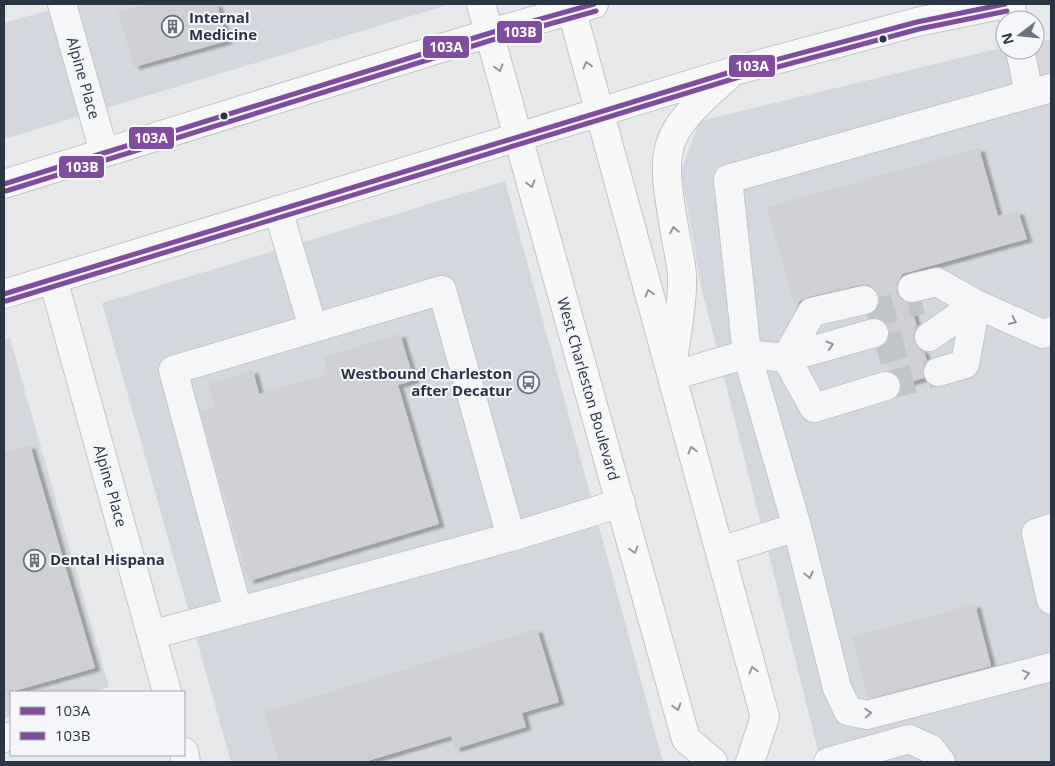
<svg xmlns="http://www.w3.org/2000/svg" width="1055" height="766" font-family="'Open Sans',sans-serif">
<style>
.built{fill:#d4d7dd}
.building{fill:#ced0d3;filter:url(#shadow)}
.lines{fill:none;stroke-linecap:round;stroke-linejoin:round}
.minor-tunnel{stroke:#c1c4c9;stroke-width:28;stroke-dasharray:28 14;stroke-linecap:butt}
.minor-casing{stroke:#c4c6c8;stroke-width:30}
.major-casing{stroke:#c2c5c8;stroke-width:30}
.minor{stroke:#f5f6f7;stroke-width:28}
.major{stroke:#f8f8f8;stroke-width:28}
.bus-1-casing{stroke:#f4f6f9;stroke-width:9}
.bus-2-casing{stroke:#f4f6f9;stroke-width:9}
.bus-1{stroke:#804c9e;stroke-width:5}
.bus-2{stroke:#804c9e;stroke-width:5}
.oneway{stroke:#92969e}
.oneway2{stroke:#90959e}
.bus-dot{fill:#2b3445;stroke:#f4f6f9;stroke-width:2}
.labels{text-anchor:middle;stroke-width:4;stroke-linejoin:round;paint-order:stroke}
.poi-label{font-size:15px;font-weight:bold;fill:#2b3445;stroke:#f4f6f9;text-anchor:start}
.street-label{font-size:15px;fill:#2b3445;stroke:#f4f6f9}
.line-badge{stroke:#f4f6f9;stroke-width:2}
.badge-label{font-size:14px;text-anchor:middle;font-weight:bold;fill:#fff}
</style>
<defs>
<filter id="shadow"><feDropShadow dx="5.5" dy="3" stdDeviation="1" flood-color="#0004"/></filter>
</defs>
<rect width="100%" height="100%" fill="#e6e8ea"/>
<path class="built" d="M71 4H444V6L4 139V23Z
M1051 40V762H821L701 286 681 170 700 121 1005 47V50H1035V41Z
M505 181 663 762H231L102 303Z
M10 338 109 687 90 692H11V716L4 718V340Z"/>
<path class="building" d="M148 4H217L227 41 134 67 118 12Z
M979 148 998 216 1018 211 1027 239 902 274 897 284V292L901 299 910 303 917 327 914 339 917 346 924 352 927 361 923 369 924 378 901 385 897 375 889 371 882 346 889 337V328L884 322 874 318 872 313 879 304V297L876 290 869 285H860L808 297 794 304 767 207Z
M400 334 414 380 398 385 439 524 249 581 200 411 215 407 208 384 253 370 259 394 328 374 323 357Z
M30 445 95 668 4 694V452Z
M975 604 991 666 868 699 852 637Z
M537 629 559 702 522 713 526 727 455 749 451 736 364 762H279L264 712Z"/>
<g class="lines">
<path class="minor-tunnel" d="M867 315 921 300
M877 351 929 337
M886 386 938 372"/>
<defs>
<path id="minor" d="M62 4 104 152
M1010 4 1014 20
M1020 50 1029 93
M1051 88 728 179 747 354 797 527 837 688 848 711 867 715 1051 667
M278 210 313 328
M53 279 167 692
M912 288 937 282 976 304 1043 334 1051 331
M929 337 976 304
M786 358 814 408 886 386
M786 358 812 312 864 300
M938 372 965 364 976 304
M672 376 747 354 786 358 874 333
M1051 528 1036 533 1051 600
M511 537 621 503
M720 551 797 527
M151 635 511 537 442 290 173 370 238 611
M4 738 11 736
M184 752 186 762
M828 762 909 739 931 749 941 762"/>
<path id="major" d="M481 4 686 739 713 762
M570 4 765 717 750 762
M4 184 490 33 594 4
M4 294 734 71 917 22 1005 4
M673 361C676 334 683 305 682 278 682 263 677 247 675 233 660 145 660 136 727 77"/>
</defs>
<use href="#minor" class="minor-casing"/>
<use href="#major" class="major-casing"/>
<use href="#minor" class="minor"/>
<use href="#major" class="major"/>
<defs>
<path id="bus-1" d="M4 184 490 33 594 4
M4 294 734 71 917 22 1005 4"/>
<path id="bus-2" d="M6 191 492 40 596 11
M6 301 736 78 919 29 1007 11"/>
</defs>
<use href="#bus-1" class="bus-1-casing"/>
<use href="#bus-2" class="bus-2-casing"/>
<use href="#bus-1" class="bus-1"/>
<use href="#bus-2" class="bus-2"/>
</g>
<defs><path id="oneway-chevron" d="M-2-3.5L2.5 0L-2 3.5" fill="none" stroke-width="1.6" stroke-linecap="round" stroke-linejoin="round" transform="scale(1.25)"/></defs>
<g class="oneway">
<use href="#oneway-chevron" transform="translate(587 65) rotate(-105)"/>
<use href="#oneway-chevron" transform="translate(499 68) rotate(75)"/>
<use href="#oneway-chevron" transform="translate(531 184) rotate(75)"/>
<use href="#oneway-chevron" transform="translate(674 230) rotate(-100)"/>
<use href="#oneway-chevron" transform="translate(649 293) rotate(-105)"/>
<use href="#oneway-chevron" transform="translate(692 450) rotate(-105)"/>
<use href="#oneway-chevron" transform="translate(634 550) rotate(74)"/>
<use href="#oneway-chevron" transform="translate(753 670) rotate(-105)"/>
<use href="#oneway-chevron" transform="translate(677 707) rotate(74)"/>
</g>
<g class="oneway2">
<use href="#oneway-chevron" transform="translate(1013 321) rotate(24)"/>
<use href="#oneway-chevron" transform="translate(830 345) rotate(-16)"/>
<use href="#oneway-chevron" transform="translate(809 575) rotate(77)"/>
<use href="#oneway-chevron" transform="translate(1026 674) rotate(-14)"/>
<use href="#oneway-chevron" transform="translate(868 713) rotate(-3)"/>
</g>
<defs>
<symbol id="building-ring" viewBox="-11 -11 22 22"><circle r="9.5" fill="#f4f6f9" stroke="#6c737f" stroke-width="1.5"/><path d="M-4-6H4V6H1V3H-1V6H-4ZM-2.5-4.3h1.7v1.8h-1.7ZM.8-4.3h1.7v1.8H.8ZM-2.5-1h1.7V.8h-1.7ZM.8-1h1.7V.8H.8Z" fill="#6c737f"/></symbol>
<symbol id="bus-ring" viewBox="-11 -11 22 22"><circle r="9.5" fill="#f4f6f9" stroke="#6c737f" stroke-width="1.5"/><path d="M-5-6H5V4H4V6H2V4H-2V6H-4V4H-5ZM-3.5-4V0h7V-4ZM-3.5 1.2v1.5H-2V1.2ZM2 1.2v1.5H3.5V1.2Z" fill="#6c737f"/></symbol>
</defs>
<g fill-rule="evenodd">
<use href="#building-ring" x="160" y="14" width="25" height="25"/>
<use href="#bus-ring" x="516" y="370" width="25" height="25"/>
<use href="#building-ring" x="22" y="548" width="25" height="25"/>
</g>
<g class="bus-dot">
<circle cx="883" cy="39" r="4.5"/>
<circle cx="224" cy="116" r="4.5"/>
</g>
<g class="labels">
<g class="poi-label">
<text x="189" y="23">Internal<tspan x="189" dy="17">Medicine</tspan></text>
<text x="512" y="379" text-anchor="end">Westbound Charleston<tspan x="512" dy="17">after Decatur</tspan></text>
<text x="50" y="565">Dental Hispana</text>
</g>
<g class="street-label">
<text transform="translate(83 78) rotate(74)" y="5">Alpine Place</text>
<text transform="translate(588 389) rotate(74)" y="5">West Charleston Boulevard</text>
<text transform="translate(110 486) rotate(74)" y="5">Alpine Place</text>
</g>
</g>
<g class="line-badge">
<rect x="496" y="20" width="47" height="24" rx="5" fill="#804c9e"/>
<rect x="422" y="35" width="48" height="24" rx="5" fill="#804c9e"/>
<rect x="728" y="54" width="48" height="24" rx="5" fill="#804c9e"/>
<rect x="128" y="126" width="47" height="24" rx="5" fill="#804c9e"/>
<rect x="58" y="155" width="47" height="24" rx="5" fill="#804c9e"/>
</g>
<g class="badge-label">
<text x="520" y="37">103B</text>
<text x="446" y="52">103A</text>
<text x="752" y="71">103A</text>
<text x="151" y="143">103A</text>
<text x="82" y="172">103B</text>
</g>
<rect width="1055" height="766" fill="none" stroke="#2b3445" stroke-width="10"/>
<rect x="10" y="691" width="175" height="65" fill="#f4f6f9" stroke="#a4a8b1"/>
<rect x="20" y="707" width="25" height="8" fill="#804c9e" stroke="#a4a8b1"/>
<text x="55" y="716" font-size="15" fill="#2b3445">103A</text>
<rect x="20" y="732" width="25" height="8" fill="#804c9e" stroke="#a4a8b1"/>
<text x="55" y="741" font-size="15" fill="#2b3445">103B</text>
<g transform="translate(1020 35) rotate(254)"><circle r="24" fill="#f4f6f9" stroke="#a4a8b1"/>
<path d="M0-4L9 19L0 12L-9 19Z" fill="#6c737f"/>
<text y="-8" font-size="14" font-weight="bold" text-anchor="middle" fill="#2b3445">N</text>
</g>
</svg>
